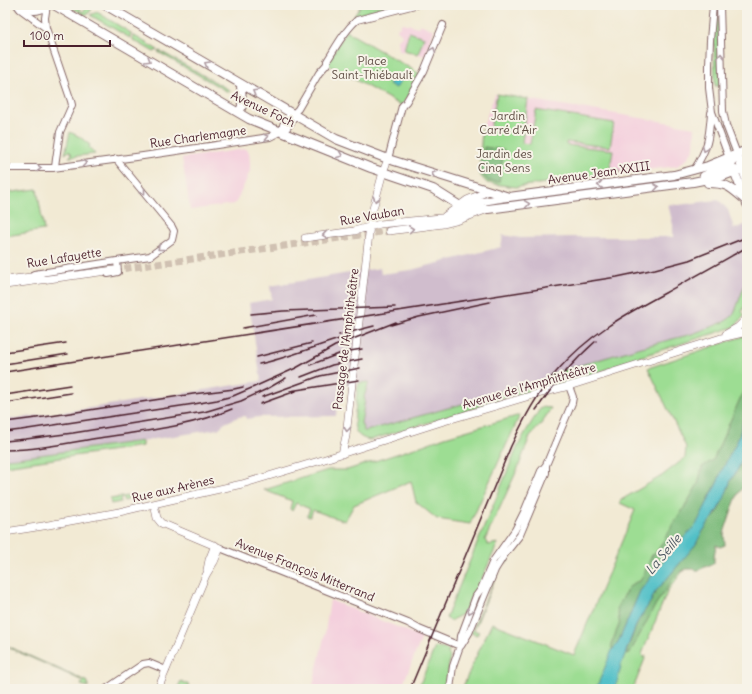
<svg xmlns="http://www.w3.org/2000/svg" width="752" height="694" font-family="Delius,sans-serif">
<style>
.built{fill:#f4cfdd}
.industrial{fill:#d0bdcd}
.green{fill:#9ddd93;stroke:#747e5f}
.forest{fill:#7ebc7d;stroke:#646e54}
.water{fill:#51c0c7;stroke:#4e7079}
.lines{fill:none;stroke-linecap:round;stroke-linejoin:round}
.secondary-tunnel{stroke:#d0c1b2;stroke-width:7;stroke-dasharray:7 3.5;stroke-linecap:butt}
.tertiary-casing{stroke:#856666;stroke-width:8}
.secondary-casing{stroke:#856666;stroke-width:8}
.primary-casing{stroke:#856666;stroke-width:10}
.tertiary{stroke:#fff;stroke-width:6}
.secondary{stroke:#fff;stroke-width:7}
.primary{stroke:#fff;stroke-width:8}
.rail{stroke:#4a1f2b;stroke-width:1.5}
.oneway{stroke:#ae9aa0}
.labels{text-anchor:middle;stroke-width:4;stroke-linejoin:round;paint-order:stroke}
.park-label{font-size:12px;fill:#5f4e45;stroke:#f7f3e8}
.street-label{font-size:12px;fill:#4a1f2b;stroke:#f7f3e8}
.water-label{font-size:13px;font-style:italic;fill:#4c5762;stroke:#f7f3e8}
</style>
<rect width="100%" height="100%" fill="#f7f3e8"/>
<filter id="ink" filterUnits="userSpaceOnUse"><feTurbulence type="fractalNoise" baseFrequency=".025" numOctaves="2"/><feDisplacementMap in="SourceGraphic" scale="8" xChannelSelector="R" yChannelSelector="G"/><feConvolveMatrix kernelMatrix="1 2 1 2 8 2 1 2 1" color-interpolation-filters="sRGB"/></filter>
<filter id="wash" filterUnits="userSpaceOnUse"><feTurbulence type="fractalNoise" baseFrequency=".012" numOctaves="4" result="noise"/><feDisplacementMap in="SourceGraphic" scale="16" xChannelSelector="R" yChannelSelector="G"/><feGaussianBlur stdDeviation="0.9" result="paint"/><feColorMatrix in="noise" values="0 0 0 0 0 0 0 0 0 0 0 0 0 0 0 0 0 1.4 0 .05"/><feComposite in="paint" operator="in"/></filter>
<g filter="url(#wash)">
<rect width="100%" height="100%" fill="#f2ead4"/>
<path class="built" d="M403 23 418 27 420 24 434 30 425 56 404 50 402 52 399 50V47H398L399 44 397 41 398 39 401 38 402 35 400 32 397 30 398 27 400 28 401 24Z
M495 94 695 127 694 148 687 159 677 166 516 187 487 183 479 174 482 129Z
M245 149 247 150 249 152 250 162V171L245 183 236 202 234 204 190 210 182 158Z
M330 600 422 637 401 689H312L325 633Z"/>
<path class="industrial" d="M717 200 720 201 728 210 734 229 747 224V260L743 261 747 273V279L734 314 730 318 724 322 692 334 518 391 516 386 466 403 366 432 364 431 361 423 365 400 364 398 369 382 339 386 336 416 259 417 247 419 246 416 238 417 225 423 218 429 161 438 17 458 5 459V420L77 410 261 381 249 303 272 299 270 286 380 268 381 274 411 270 501 247 503 235 520 238 576 237H673V225L668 204 678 205Z"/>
<path class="green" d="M67 5H82L80 10 83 12 87 6 92 8 90 12 85 15Z
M361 5H390L354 16Z
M97 12 131 33 130 38 90 15Z
M715 18H718L720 86H715L714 52Z
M346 31 422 75 402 106 327 64Z
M409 32 424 37 418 54 404 50Z
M133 35 158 50 154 52 133 40Z
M160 51 231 91H230L228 92 158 52Z
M497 94 528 99 522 143 530 144 536 110 614 123 610 147 566 142V145L613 150 610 169 619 170V173L516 187 487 183 479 174 482 129H490Z
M70 132 80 137 90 145 89 147 95 154 69 157 72 154 69 151 65 154Z
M37 189 44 230 6 236 5 193Z
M747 279V301L742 312 745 315 734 327 636 358 576 381 504 398 460 413 370 440C350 437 354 420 356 405 356 398 357 390 359 383L369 382 364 397 365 400 361 423 364 431H366L466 403 517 386 518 390 545 382 551 374 638 348 692 334 724 322 730 318 734 314Z
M747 335V431L679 560 685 571H683L668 590 642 654 643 658 646 656 633 689H462L474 661 492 623 574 655 635 510 620 503 621 500 663 475 685 458 686 447 648 368Z
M541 407 551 408 541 424 530 436 518 468 485 540 488 545 498 543 478 587 472 593 465 612 461 615 455 618 452 621 446 618 517 448 525 433Z
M520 415 470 524 437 519 416 502 411 481 354 505 345 521 332 517 313 510 310 517 307 516 310 509 296 503 292 511 290 509 292 501 264 490 328 470H347L418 447 445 437Z
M142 441V446L116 450 5 466V459L17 458Z
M127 496 128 500 124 501 123 498 120 499 121 502 111 504 110 499Z
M514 546 507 563 503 561 499 569 474 630 479 632 477 635 471 633 501 564Z
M5 645 88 682V687L81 685 83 681 5 646Z
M435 647 449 650 448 654 450 656 446 689H418Z
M181 681 189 685 187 689H177Z"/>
<path class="forest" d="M484 147 504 150 499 182 488 181 481 173Z
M747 375V414L743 421 740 433 737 441 721 472 718 481 710 496 703 512 695 527 675 547 640 591 618 643 612 650C610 643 616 634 618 627 619 625 620 623 619 621 619 615 616 611 618 605 619 603 621 602 622 600 626 591 629 583 640 581L643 576 652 555 658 550 672 526 681 513 698 484 702 467 713 460 746 385V376Z
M747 447V482L738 494 732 509 725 530 724 535 725 545 720 547 716 545 714 556V563L696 571 693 569H686L679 573 674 577 670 584 656 604 630 653 627 654 626 653 638 621 651 601 655 592 665 581 696 544 700 536 709 522 713 518 717 513 726 493 731 480 738 469Z"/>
<path class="water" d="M394 77 401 81 396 88 389 84Z
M747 414V447L738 469 731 480 724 499 713 518 709 522 700 536 696 544 665 581 655 592 651 601 638 621 631 638 621 665 618 679 614 689H596L612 650 618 643 640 591 675 547 696 525 718 481 721 472 737 441 740 433 743 421Z"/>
</g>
<g filter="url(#ink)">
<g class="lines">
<path class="secondary-tunnel" d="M114 270 389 231"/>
<defs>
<path id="tertiary" d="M17 5 20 9 46 28
M47 5 45 18 46 28 71 101 72 105 60 132 56 159 55 167
M713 5 710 40 709 65V88L712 112 729 158
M720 5 723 111 726 125 737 154
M282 132 283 125 289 116 293 114 298 109 319 73 327 64V61C336 47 344 31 357 20L415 5
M388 159 402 106 406 102 424 71 443 25
M5 168H53L143 156 270 137 287 128 294 118 293 114
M694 170C708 148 709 139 711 113
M34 274 117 261 150 256 172 240 174 231 172 227 116 159
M108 274 118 272 117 261
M220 548 408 623 419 629 460 646
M461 646 466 638 469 633 495 570 505 554 520 535 546 473V465
M106 689 143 664 149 663 166 670
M450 689 453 666 460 646 461 636 476 596 481 589 493 561 515 530 524 512 541 471 546 465 572 403 573 397 569 386"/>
<path id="secondary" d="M468 204 509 197
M445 216 467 200 489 191
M389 231 443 224 459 220 488 209
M305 238 354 231 380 224 451 217 475 207
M5 280 40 276
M5 285 114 270
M726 334 738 327 747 318
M342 454 346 436 371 216 383 172 388 159
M154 504 157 518 161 523 220 548 214 562 206 575 158 689
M5 532 43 526 119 512 166 501 242 484 322 460 441 422 533 395 569 386 721 338 747 332
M207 570 209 560 215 545"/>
<path id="primary" d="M21 5C30 12 39 11 47 5
M54 5 249 119 371 168 433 189 460 206 488 209 693 182 723 176 747 167
M105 5 336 139 388 159 509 197 674 175 708 166 747 150
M239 113 242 106 241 84
M737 154 747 181
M733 168 747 204
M704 176 731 164 737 154
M708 183C727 183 730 187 744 199"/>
</defs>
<use href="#tertiary" class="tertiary-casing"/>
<use href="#secondary" class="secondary-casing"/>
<use href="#primary" class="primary-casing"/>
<use href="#tertiary" class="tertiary"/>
<use href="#secondary" class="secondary"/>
<use href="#primary" class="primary"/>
<path class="rail" d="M251 314 283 311 395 307
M391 325 419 317 490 302
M243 328 316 315
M339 335 374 326
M5 352 66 343
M257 357 312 343
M5 364 68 354
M259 364C289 358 317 345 346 337
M310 365 344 352 362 349
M5 372 617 277 655 269 689 260 747 237
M301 377 332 365 362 359
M290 391 359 380
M5 395 70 385
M262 397 320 376 360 368
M5 403 71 393
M260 404 296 391
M536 410C554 384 572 362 596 341
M5 422 44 417 193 394 234 389 243 387
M5 432 21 430 194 404 217 400 233 396 254 387 296 368 335 346 396 322
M5 441 26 439 73 433 204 412 241 401 267 389 286 378
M5 450C36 450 68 443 99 438 144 431 190 427 232 409
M410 689 511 446C524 419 537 393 557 371 588 335 624 315 665 293 692 278 720 263 747 247"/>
</g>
<defs><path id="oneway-chevron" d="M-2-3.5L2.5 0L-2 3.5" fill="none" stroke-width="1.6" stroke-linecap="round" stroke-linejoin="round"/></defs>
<g class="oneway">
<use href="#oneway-chevron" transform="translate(433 50) rotate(-70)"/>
<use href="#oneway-chevron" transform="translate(721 56) rotate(-92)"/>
<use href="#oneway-chevron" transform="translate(148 60) rotate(30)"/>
<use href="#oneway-chevron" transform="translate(207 64) rotate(-150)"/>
<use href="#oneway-chevron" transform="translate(255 92) rotate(-150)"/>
<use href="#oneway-chevron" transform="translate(266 137) rotate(-13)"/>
<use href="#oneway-chevron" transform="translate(705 149) rotate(112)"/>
<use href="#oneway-chevron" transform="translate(340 155) rotate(22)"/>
<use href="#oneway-chevron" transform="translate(84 163) rotate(-7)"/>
<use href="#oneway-chevron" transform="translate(39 168) rotate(-1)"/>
<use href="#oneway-chevron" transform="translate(434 174) rotate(-162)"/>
<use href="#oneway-chevron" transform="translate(600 185) rotate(172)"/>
<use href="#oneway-chevron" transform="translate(656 187) rotate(-8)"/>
<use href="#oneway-chevron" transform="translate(143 192) rotate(51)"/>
<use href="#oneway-chevron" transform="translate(376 199) rotate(105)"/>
<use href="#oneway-chevron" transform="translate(527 204) rotate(-8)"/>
<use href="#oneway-chevron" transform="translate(411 229) rotate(-7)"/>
<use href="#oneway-chevron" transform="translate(325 235) rotate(171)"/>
<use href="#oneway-chevron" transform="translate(160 248) rotate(141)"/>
<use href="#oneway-chevron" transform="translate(347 429) rotate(96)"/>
<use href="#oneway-chevron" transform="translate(470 611) rotate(112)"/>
</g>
</g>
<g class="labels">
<g class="park-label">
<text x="372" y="65">Place<tspan x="372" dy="14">Saint-Thiébault</tspan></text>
<text x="508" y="120">Jardin<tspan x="508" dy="14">Carré d'Air</tspan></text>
<text x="504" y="158">Jardin des<tspan x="504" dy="14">Cinq Sens</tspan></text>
</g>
<g class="street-label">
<text transform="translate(263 109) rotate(25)" y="4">Avenue Foch</text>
<text transform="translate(198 137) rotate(-8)" y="4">Rue Charlemagne</text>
<text transform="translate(599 173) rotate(-8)" y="4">Avenue Jean XXIII</text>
<text transform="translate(372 216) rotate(-10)" y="4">Rue Vauban</text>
<text transform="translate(64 258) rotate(-9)" y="4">Rue Lafayette</text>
<text transform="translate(346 339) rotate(-83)" y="4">Passage de l'Amphithéâtre</text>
<text transform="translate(529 386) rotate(-16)" y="4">Avenue de l'Amphithéâtre</text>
<text transform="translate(173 489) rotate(-13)" y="4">Rue aux Arènes</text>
<text transform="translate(305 570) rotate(22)" y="4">Avenue François Mitterrand</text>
</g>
<g class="water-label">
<text transform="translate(663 554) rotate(-50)" y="5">La Seille</text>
</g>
</g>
<rect width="752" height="694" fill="none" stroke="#f7f3e8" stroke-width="20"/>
<path d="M24 40v6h86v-6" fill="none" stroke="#4a1f2b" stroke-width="2"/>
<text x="30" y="40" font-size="12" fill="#4a1f2b" stroke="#f7f3e8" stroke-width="3" paint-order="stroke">100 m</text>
</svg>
